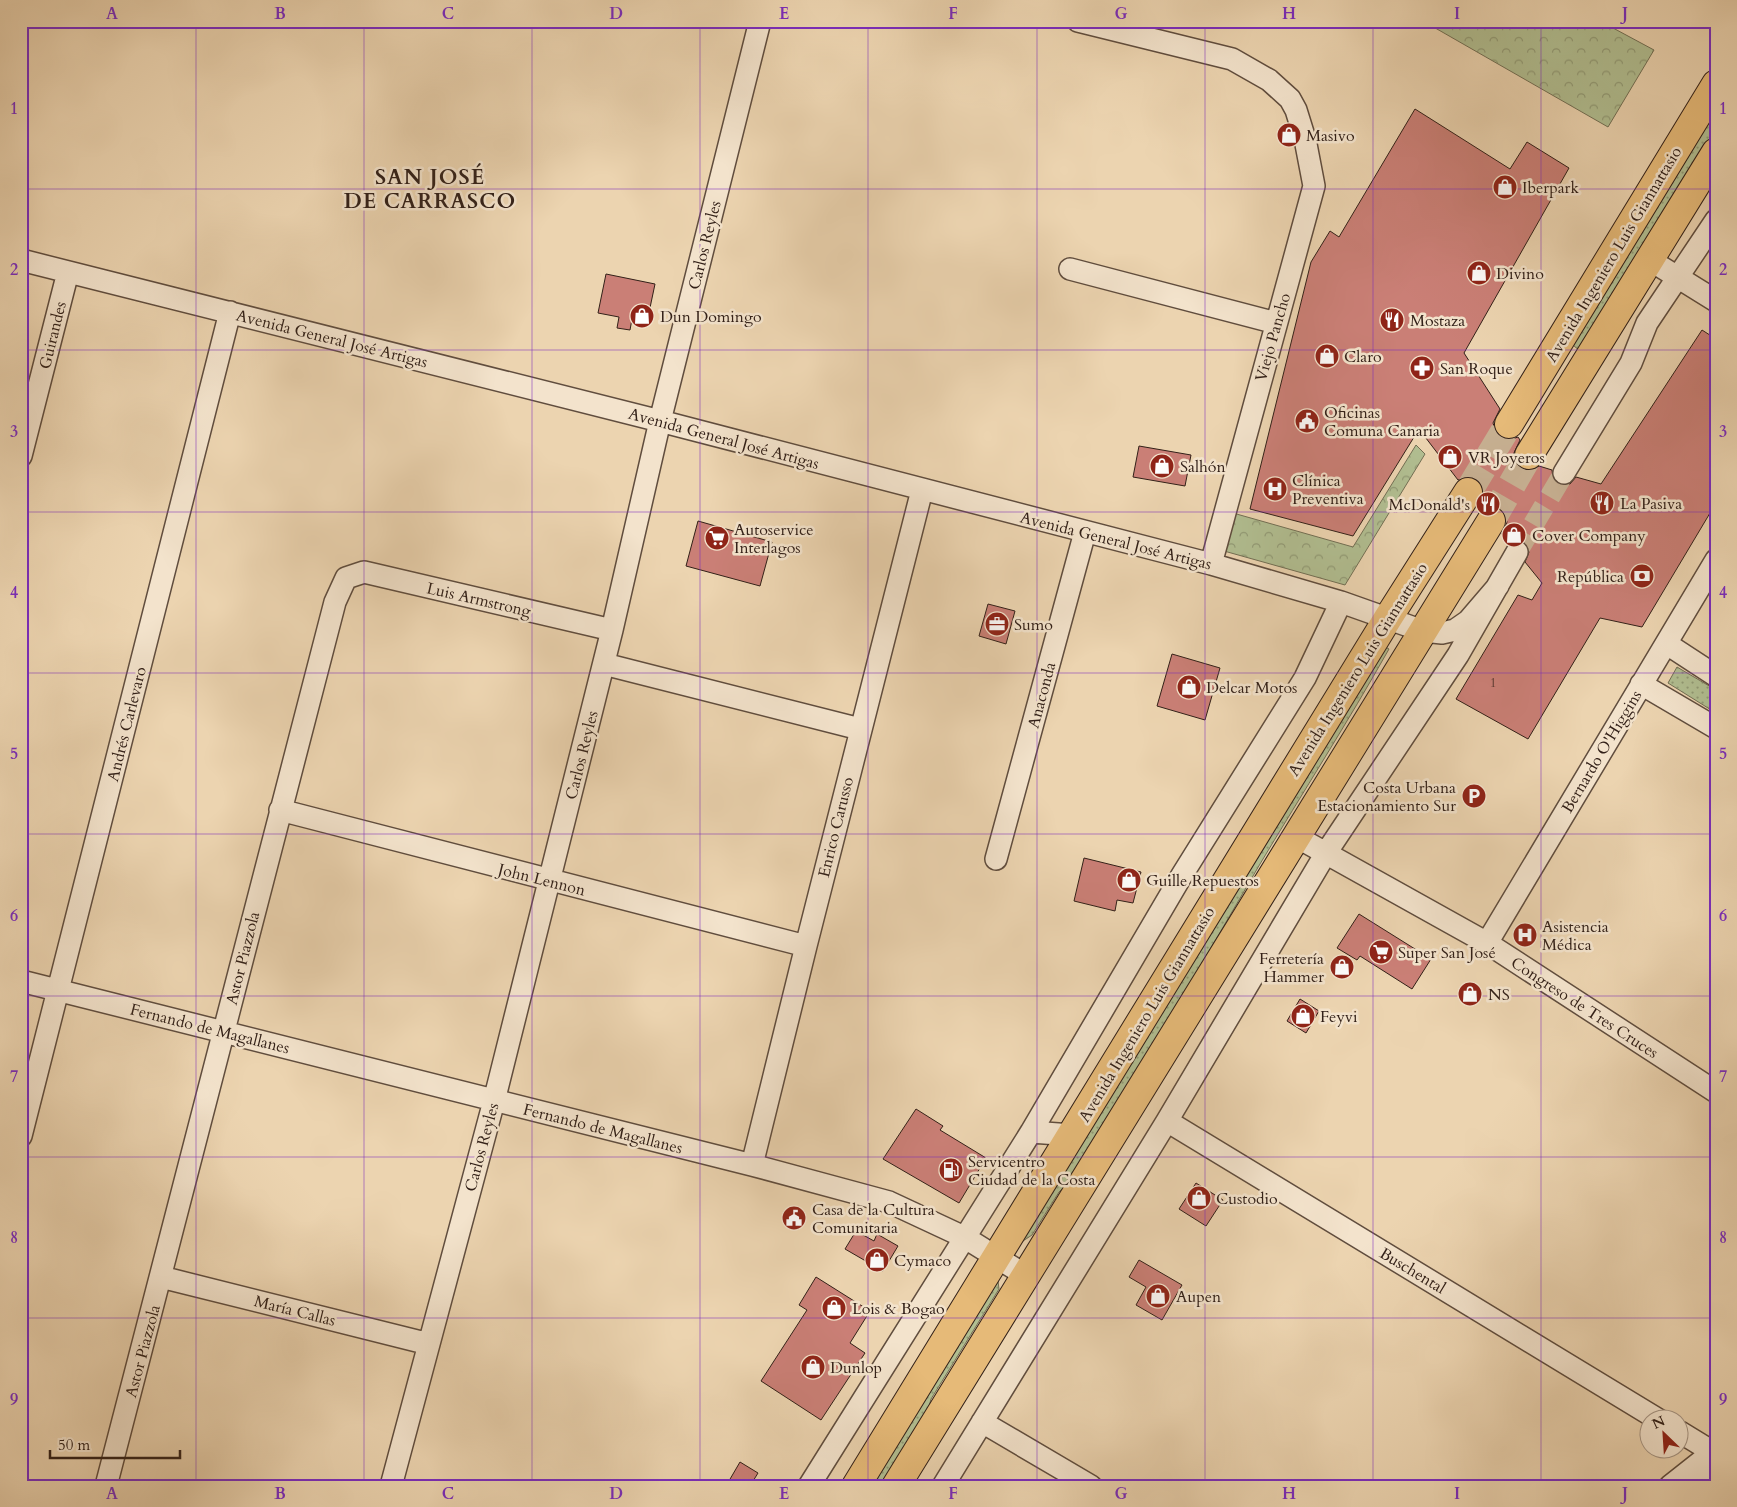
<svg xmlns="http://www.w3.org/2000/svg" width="1737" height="1507" font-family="Cardo,serif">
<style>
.grass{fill:url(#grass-dots);stroke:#726f54}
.park{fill:url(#park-crowns);stroke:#726f54}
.building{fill:#ca7f76;stroke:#322018}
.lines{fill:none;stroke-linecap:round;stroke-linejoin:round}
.minor-tunnel{stroke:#c7b092;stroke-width:21;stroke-dasharray:21 11;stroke-linecap:butt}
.major-tunnel{stroke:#c7b092;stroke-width:28;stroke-dasharray:28 14;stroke-linecap:butt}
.minor-casing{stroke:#604d3e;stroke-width:24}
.major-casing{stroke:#322018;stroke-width:30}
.minor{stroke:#f3e3cc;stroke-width:21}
.major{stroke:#e6ba78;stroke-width:28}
.grid{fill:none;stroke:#7b2cbf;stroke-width:1;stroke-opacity:0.55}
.labels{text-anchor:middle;stroke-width:5;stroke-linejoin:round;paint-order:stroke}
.number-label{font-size:14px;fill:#583830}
.poi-label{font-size:16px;fill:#322018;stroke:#f3e3cc;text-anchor:start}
.street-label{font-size:16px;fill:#322018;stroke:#f3e3cc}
.district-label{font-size:21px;font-weight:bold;letter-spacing:1px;fill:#322018;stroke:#f3e3cc}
.neatline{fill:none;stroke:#7b2cbf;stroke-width:2}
.grid-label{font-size:16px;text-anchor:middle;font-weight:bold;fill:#7b2cbf}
</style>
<defs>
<pattern id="grass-dots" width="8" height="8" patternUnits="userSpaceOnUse" patternTransform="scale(1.25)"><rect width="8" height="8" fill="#b1be91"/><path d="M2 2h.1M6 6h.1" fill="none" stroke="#919a75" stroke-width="1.8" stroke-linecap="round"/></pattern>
<pattern id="park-crowns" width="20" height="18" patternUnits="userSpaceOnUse" patternTransform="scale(1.25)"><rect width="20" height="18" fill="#b1be91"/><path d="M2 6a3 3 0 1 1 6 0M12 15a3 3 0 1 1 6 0" fill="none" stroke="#919a75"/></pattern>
</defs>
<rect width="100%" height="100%" fill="#ecd4b0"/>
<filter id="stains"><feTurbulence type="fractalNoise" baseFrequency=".004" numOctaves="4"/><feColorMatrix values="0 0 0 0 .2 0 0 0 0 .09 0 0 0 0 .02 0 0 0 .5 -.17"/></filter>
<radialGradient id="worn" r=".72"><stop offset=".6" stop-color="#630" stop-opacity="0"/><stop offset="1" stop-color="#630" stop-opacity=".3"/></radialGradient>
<path class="grass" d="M1716 105V132L1581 352 1573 345Z
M1382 645 1389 649C1348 722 1303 792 1260 864 1199 969 1137 1073 1074 1177L1059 1192 1032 1235 1023 1241 1019 1238Z
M1677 667 1716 690V713L1668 683Z
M996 1280 998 1281 999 1289 931 1399 926 1418 884 1486H868Z"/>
<path class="park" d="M1423 21H1600L1654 50 1608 127Z
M1416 445 1425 454 1345 585 1224 551 1233 513 1353 547Z"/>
<path class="building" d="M1415 109 1510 169 1527 142 1569 168 1464 353 1500 409 1493 423 1496 432 1501 438 1509 440 1518 437 1520 440 1513 455 1516 463 1520 468 1529 471 1539 466 1552 470 1553 479 1563 485 1570 484 1576 477 1601 484 1702 330 1716 339V503L1642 627 1600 618 1528 739 1456 699 1518 595 1532 600 1542 583 1525 562 1529 552 1528 545 1517 540 1509 543 1502 534 1507 522 1504 513 1499 508 1491 505 1482 509 1478 505 1484 493 1482 484 1476 479 1469 476 1458 480 1419 429 1353 536 1250 509 1311 262 1330 231 1339 237Z
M606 274 655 284 647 322 632 319 630 330 617 328 619 317 598 313Z
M1139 446 1191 455 1185 486 1133 477Z
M698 521 772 542 760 586 686 566Z
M988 604 1015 611 1006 644 979 636Z
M1172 654 1220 668 1205 720 1157 706Z
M1084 858 1141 872 1133 903 1117 900 1115 911 1074 901Z
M1359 914 1431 959 1412 989 1360 956 1357 960 1337 948Z
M1300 999 1319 1011 1306 1033 1287 1021Z
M916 1109 943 1126 940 1130 986 1158 959 1203 883 1159Z
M1196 1183 1223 1200 1206 1226 1179 1209Z
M856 1231 874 1241 877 1234 898 1246 883 1271 845 1249Z
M1139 1260 1182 1285 1162 1320 1136 1305 1146 1287 1129 1277Z
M816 1277 870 1311 850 1343 865 1353 821 1420 761 1381 807 1310 799 1305Z
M740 1462 758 1473 750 1486H726Z"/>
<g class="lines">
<path class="minor-tunnel" d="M1517 552 1564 473"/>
<path class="major-tunnel" d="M1468 492 1509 424
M1491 521 1529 455"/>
<defs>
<path id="minor" d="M1078 21 1232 59 1269 80 1290 99 1296 110 1305 139 1314 186 1211 564
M21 260 660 421 1211 564 1341 602 1423 631 1442 633 1455 630 1468 621 1498 586
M1650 260 1716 301
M1070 269 1276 323
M21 456 68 272
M1564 473 1631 363 1647 323 1716 220
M1667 644 1716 676
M604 664 860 729
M1641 684 1716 728
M280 810 806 946
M1295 836 1487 943 1716 1092
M996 859 1085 532
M1487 943 1716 560
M21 981 752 1165 889 1202 964 1237 1025 1275
M1167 1121 1659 1420
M1031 1132 1072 1135
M21 1136 230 312
M752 1165 806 946 922 490
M161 1277 429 1344
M982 1422 1091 1486
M1680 1432 1716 1454
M106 1486 335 602 346 578 364 572 612 630
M391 1486 494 1101 612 630 660 421 760 21
M809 1486 1031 1132 1182 875 1305 678 1341 602
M943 1486 1167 1121 1326 853 1458 655 1517 552
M1670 1486 1713 1452
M1703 1486 1714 1450"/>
<path id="major" d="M1509 424 1716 84
M1529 455 1716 152
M856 1486 1388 618 1468 492
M896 1486 1491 521"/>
</defs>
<use href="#minor" class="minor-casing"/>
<use href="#major" class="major-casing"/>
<use href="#minor" class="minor"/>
<use href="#major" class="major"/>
</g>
<path class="grid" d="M196 21V1486M364 21V1486M532 21V1486M700 21V1486M868 21V1486M1037 21V1486M1205 21V1486M1373 21V1486M1541 21V1486M21 189H1716M21 350H1716M21 512H1716M21 673H1716M21 834H1716M21 996H1716M21 1157H1716M21 1318H1716"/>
<defs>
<symbol id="shop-disc" viewBox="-11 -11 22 22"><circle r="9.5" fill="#8f2418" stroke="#f3e3cc"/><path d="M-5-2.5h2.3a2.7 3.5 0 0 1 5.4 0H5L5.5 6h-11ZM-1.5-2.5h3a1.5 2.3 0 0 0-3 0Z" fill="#fff"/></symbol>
<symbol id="restaurant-disc" viewBox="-11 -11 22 22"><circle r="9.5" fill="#8f2418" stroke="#f3e3cc"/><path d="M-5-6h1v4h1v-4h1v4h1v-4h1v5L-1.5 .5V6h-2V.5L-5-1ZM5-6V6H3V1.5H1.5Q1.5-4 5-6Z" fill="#fff"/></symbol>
<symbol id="pharmacy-disc" viewBox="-11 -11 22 22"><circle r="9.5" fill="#8f2418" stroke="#f3e3cc"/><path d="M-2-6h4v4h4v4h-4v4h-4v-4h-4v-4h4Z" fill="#fff"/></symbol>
<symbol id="civic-disc" viewBox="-11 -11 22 22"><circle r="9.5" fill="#8f2418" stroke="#f3e3cc"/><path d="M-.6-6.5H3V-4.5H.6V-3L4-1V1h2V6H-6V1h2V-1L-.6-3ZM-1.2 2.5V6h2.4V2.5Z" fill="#fff"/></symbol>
<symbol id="hospital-disc" viewBox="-11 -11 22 22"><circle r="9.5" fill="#8f2418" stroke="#f3e3cc"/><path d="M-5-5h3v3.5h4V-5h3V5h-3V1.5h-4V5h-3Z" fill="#fff"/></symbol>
<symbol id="supermarket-disc" viewBox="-11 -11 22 22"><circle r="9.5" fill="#8f2418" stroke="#f3e3cc"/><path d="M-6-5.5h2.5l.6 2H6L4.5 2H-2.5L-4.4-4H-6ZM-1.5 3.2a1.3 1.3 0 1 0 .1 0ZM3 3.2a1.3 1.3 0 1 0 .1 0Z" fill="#fff"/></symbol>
<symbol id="bank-disc" viewBox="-11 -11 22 22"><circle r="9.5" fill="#8f2418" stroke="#f3e3cc"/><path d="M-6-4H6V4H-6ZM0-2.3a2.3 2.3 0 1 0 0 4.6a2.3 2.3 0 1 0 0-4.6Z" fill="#fff"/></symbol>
<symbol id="office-disc" viewBox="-11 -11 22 22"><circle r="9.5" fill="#8f2418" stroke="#f3e3cc"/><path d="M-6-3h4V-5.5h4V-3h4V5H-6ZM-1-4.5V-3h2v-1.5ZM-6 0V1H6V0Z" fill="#fff"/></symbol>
<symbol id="parking-disc" viewBox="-11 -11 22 22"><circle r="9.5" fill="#8f2418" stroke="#f3e3cc"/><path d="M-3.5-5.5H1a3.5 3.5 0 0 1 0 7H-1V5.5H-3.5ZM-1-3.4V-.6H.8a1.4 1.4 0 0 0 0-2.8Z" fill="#fff"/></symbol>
<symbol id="fuel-disc" viewBox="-11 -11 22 22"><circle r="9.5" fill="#8f2418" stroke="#f3e3cc"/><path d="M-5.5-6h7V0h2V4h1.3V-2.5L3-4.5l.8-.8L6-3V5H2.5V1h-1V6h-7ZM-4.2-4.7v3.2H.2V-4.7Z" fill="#fff"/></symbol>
</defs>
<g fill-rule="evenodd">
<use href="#shop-disc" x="1275" y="121" width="28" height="28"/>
<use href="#shop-disc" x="1491" y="173" width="28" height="28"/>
<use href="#shop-disc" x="1465" y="259" width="28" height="28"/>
<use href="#shop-disc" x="628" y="302" width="28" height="28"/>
<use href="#restaurant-disc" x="1378" y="306" width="28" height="28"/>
<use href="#shop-disc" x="1313" y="342" width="28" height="28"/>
<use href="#pharmacy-disc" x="1408" y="354" width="28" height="28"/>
<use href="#civic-disc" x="1293" y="407" width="28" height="28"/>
<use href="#shop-disc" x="1436" y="443" width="28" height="28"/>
<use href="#shop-disc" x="1148" y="452" width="28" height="28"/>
<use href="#hospital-disc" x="1261" y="475" width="28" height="28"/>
<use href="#restaurant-disc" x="1588" y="489" width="28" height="28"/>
<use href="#restaurant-disc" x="1474" y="490" width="28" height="28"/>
<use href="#shop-disc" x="1500" y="521" width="28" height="28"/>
<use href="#supermarket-disc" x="703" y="524" width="28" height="28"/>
<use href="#bank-disc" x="1628" y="562" width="28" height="28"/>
<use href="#office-disc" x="983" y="610" width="28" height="28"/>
<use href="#shop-disc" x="1175" y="673" width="28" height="28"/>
<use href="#parking-disc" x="1460" y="782" width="28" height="28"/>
<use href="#shop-disc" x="1115" y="866" width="28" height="28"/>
<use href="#hospital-disc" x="1511" y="921" width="28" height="28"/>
<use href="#supermarket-disc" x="1367" y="938" width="28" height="28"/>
<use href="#shop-disc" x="1328" y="953" width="28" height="28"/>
<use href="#shop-disc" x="1456" y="980" width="28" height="28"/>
<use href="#shop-disc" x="1289" y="1002" width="28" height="28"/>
<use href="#fuel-disc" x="937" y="1156" width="28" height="28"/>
<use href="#shop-disc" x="1185" y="1184" width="28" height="28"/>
<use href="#civic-disc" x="780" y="1204" width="28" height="28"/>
<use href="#shop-disc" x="863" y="1246" width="28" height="28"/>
<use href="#shop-disc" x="1144" y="1282" width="28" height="28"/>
<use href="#shop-disc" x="820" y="1294" width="28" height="28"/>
<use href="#shop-disc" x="799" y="1353" width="28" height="28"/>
</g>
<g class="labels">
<g class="number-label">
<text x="1493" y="687">1</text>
</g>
<g class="poi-label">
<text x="1306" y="141">Masivo</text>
<text x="1522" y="193">Iberpark</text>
<text x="1496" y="279">Divino</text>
<text x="660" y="322">Dun Domingo</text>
<text x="1410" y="326">Mostaza</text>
<text x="1344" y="362">Claro</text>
<text x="1440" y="374">San Roque</text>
<text x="1324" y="418">Oficinas<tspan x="1324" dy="18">Comuna Canaria</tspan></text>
<text x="1468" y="463">VR Joyeros</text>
<text x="1180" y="472">Salhón</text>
<text x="1292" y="486">Clínica<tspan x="1292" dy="18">Preventiva</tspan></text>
<text x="1620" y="509">La Pasiva</text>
<text x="1470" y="510" text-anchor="end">McDonald's</text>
<text x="734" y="535">Autoservice<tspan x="734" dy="18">Interlagos</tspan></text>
<text x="1532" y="541">Cover Company</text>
<text x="1624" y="582" text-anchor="end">República</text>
<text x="1014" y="630">Sumo</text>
<text x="1206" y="693">Delcar Motos</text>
<text x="1456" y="793" text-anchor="end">Costa Urbana<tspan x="1456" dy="18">Estacionamiento Sur</tspan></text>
<text x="1146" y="886">Guille Repuestos</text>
<text x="1542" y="932">Asistencia<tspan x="1542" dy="18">Médica</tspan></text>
<text x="1398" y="958">Super San José</text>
<text x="1324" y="964" text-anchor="end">Ferretería<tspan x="1324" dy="18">Hammer</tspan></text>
<text x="1488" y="1000">NS</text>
<text x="1320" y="1022">Feyvi</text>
<text x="968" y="1167">Servicentro<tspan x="968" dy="18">Ciudad de la Costa</tspan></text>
<text x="1216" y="1204">Custodio</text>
<text x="812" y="1215">Casa de la Cultura<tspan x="812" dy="18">Comunitaria</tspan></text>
<text x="894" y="1266">Cymaco</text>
<text x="1176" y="1302">Aupen</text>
<text x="852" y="1314">Lois &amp; Bogao</text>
<text x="830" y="1373">Dunlop</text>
</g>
<g class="street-label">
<text transform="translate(704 245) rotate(-76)" y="6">Carlos Reyles</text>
<text transform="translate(1613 254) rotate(-59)" y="6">Avenida Ingeniero Luis Giannattasio</text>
<text transform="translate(52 335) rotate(-76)" y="6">Guirandes</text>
<text transform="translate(1272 337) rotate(-74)" y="6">Viejo Pancho</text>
<text transform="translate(332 338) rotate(14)" y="6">Avenida General José Artigas</text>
<text transform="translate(724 438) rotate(15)" y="6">Avenida General José Artigas</text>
<text transform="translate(1116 540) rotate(14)" y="6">Avenida General José Artigas</text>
<text transform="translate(479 599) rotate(13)" y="6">Luis Armstrong</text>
<text transform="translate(1357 669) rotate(-58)" y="6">Avenida Ingeniero Luis Giannattasio</text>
<text transform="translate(1041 695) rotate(-75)" y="6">Anaconda</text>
<text transform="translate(126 724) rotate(-76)" y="6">Andrés Carlevaro</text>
<text transform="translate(1601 751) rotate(-59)" y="6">Bernardo O'Higgins</text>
<text transform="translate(581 755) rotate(-76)" y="6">Carlos Reyles</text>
<text transform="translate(835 827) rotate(-76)" y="6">Enrico Carusso</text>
<text transform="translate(542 879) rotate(14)" y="6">John Lennon</text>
<text transform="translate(242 958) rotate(-76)" y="6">Astor Piazzola</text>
<text transform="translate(1585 1007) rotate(33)" y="6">Congreso de Tres Cruces</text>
<text transform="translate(1146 1014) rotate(-59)" y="6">Avenida Ingeniero Luis Giannattasio</text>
<text transform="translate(210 1028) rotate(14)" y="6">Fernando de Magallanes</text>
<text transform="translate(603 1128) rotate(14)" y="6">Fernando de Magallanes</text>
<text transform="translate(481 1147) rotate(-75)" y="6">Carlos Reyles</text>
<text transform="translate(1413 1270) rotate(31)" y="6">Buschental</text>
<text transform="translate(295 1310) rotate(14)" y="6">María Callas</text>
<text transform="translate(142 1351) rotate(-75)" y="6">Astor Piazzola</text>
</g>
<g class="district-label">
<text x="430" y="184">SAN JOSÉ<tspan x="430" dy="24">DE CARRASCO</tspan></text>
</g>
</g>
<rect width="1737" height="1507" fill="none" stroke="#ecd4b0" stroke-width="55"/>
<g transform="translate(1664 1434) rotate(335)"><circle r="24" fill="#f3e3cc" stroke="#a69584"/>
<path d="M0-4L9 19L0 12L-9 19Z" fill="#8f2418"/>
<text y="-8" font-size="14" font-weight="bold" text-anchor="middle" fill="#322018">N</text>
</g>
<path d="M50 1450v8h130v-8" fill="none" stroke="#322018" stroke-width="2.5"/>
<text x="58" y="1450" font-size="15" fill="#322018" stroke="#f3e3cc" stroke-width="4" paint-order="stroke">50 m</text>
<rect x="28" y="28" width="1682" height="1452" class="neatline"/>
<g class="grid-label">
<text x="112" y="19">A</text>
<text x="280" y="19">B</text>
<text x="448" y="19">C</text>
<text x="616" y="19">D</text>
<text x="784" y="19">E</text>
<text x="953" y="19">F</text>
<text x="1121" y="19">G</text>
<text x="1289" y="19">H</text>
<text x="1457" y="19">I</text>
<text x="1625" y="19">J</text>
<text x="14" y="114">1</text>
<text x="1723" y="114">1</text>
<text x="14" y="275">2</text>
<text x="1723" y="275">2</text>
<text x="14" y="437">3</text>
<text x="1723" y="437">3</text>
<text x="14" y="598">4</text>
<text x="1723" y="598">4</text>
<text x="14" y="759">5</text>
<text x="1723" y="759">5</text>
<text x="14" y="921">6</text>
<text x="1723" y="921">6</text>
<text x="14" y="1082">7</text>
<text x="1723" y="1082">7</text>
<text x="14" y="1243">8</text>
<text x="1723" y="1243">8</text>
<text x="14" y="1405">9</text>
<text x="1723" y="1405">9</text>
<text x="112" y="1499">A</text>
<text x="280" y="1499">B</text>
<text x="448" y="1499">C</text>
<text x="616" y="1499">D</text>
<text x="784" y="1499">E</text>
<text x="953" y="1499">F</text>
<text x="1121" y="1499">G</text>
<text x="1289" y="1499">H</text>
<text x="1457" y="1499">I</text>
<text x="1625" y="1499">J</text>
</g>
<rect width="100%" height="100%" filter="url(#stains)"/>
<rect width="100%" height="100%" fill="url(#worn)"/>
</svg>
